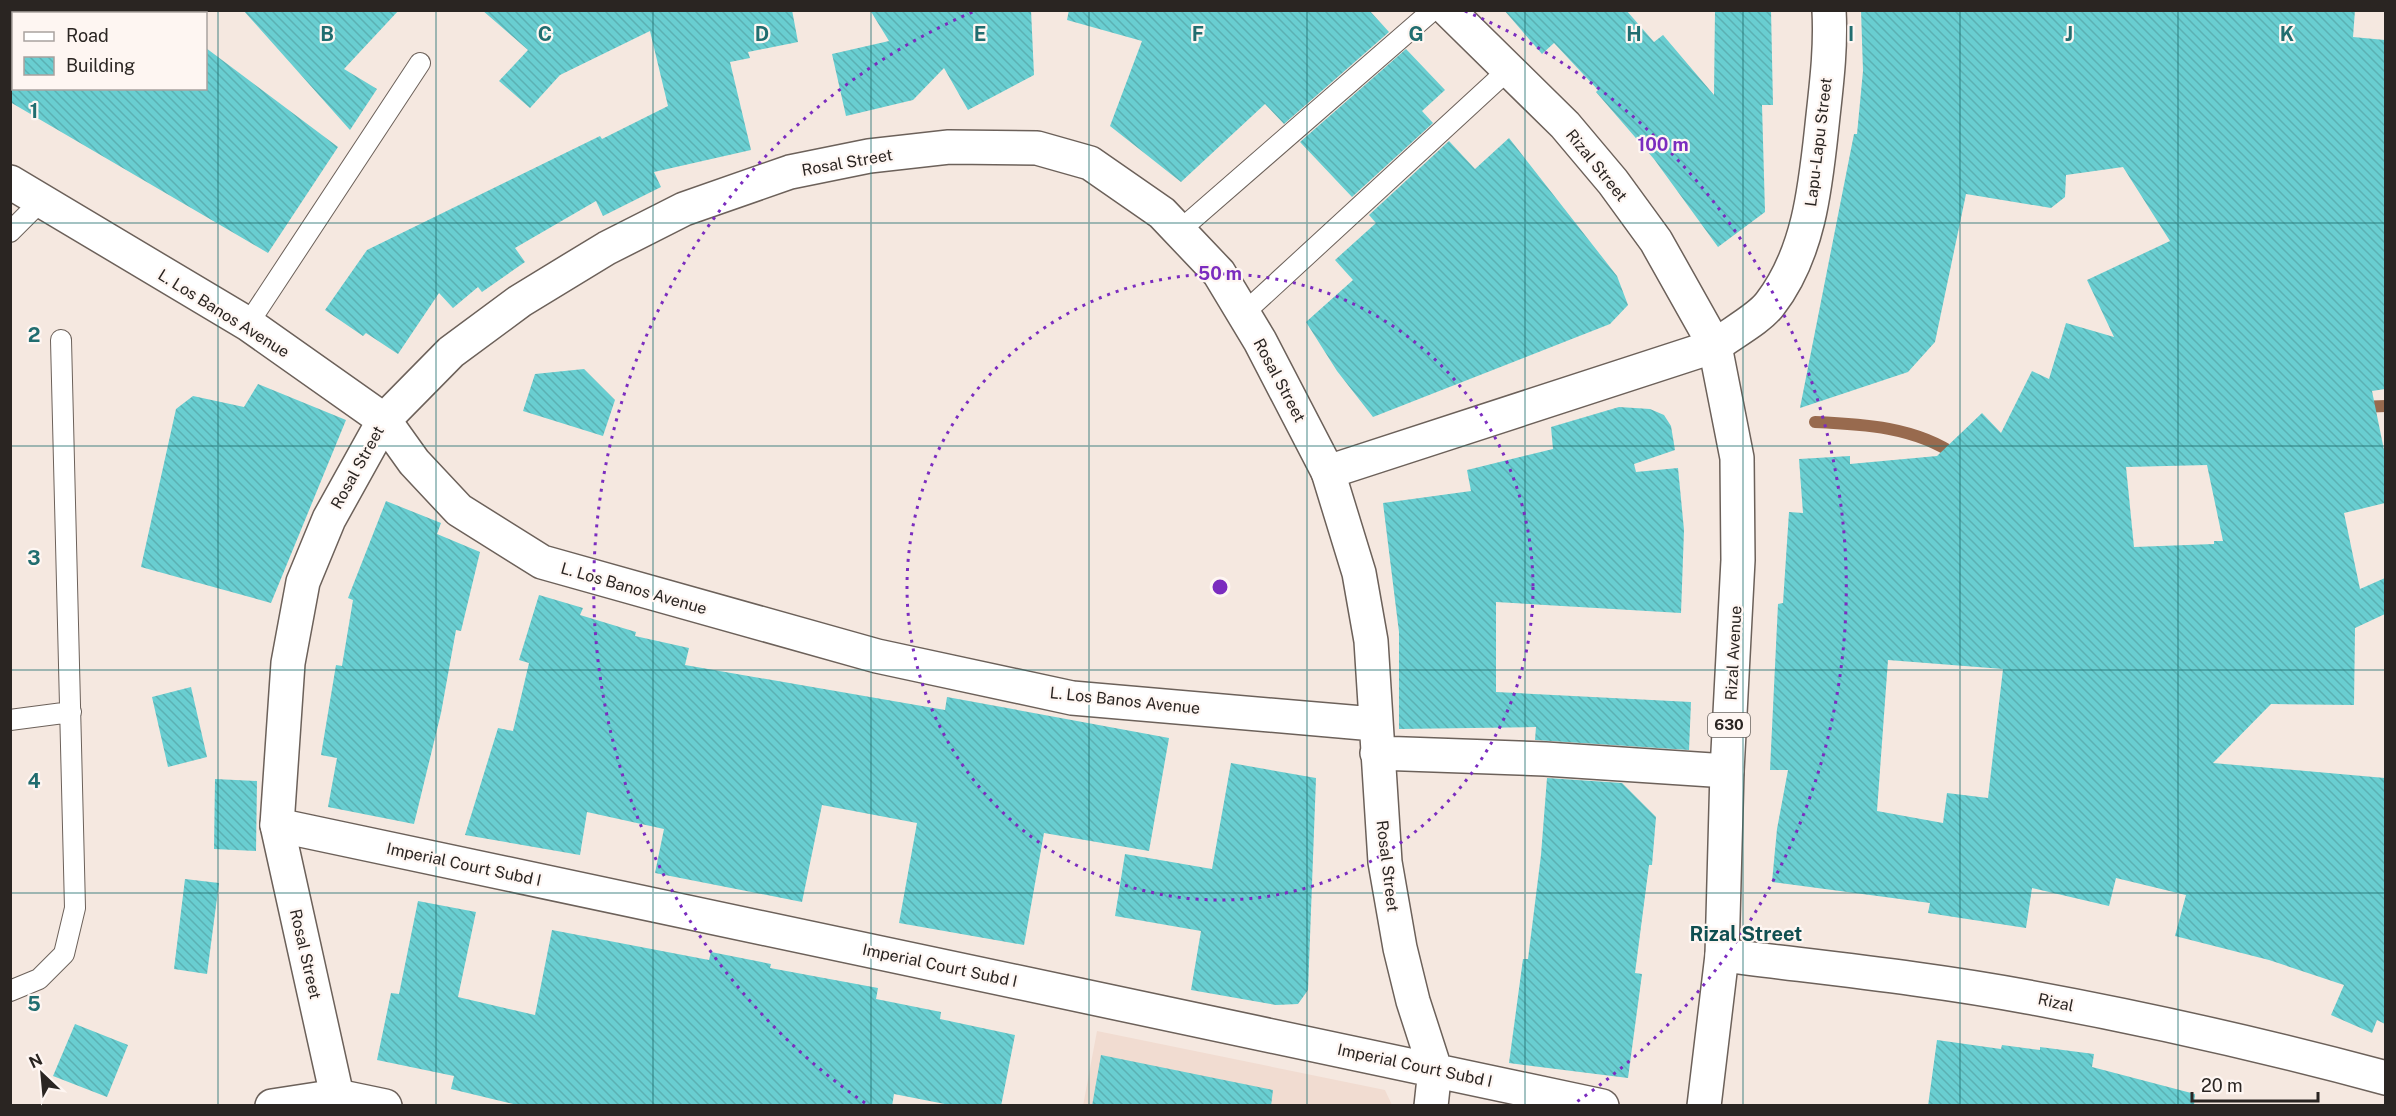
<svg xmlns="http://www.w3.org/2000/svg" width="2396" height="1116" font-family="'Public Sans',sans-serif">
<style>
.built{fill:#f1dcd1}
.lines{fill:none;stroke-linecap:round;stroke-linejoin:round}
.stream{stroke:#986a4e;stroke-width:12}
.building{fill:url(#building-back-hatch);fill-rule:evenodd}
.lane-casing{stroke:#6c615a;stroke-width:22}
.street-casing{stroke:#6c615a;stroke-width:36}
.secondary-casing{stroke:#6c615a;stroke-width:36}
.primary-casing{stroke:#6c615a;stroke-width:36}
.lane{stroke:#fff;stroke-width:20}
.street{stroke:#fff;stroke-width:33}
.secondary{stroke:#fff;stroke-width:33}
.primary{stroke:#fff;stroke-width:33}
.grid{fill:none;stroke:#216d6f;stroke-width:1.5;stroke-opacity:0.55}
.ring{fill:none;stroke:#7b2cbf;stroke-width:3;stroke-dasharray:3 6}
.labels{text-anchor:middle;stroke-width:4.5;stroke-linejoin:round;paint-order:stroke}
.shield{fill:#fef6f2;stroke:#6a6460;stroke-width:1.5}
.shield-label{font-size:15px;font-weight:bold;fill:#2a2522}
.street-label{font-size:16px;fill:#2a2522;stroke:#fef6f2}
.quarter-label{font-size:20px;font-weight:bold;fill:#0f4e50;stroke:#fef6f2}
.grid-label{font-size:20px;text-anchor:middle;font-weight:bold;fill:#216d6f;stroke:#fef6f2;stroke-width:4.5;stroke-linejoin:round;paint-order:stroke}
.centre{fill:#7b2cbf;stroke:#fef6f2;stroke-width:3}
.ring-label{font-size:18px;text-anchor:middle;font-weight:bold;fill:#7b2cbf;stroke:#fef6f2;stroke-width:4.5;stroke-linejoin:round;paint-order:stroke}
</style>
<defs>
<pattern id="building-back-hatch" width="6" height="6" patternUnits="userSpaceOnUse" patternTransform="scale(1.5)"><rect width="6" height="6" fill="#69ced1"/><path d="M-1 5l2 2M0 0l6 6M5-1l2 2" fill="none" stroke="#5bb1b3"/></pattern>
</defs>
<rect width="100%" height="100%" fill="#f5e8e0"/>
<path class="built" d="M1097 1031 1385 1090 1392 1105 1083 1106Z"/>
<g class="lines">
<path class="stream" d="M2360 407 2386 406
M1815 422C1863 424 1916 427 1957 456"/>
</g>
<path class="building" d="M243 10H399L344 69 377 89 350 130Z
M482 10H792L798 42 748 52 750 58 730 62 751 150 654 172 661 187 603 216 596 201 515 248 525 262 482 292 478 287 453 308 439 293 398 354 366 333 363 336 325 310 367 250 600 136 602 139 668 106 650 31 560 75 530 108 499 81 528 50Z
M870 10H1031L1034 75 968 110 944 68 913 100 846 116 832 54 889 41Z
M1069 10H1369L1389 32 1284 124 1265 104 1181 182 1110 126 1142 41 1067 20Z
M1504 10H1626L1654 42 1663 35 1714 95 1715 10H1771L1773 105H1762L1765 212 1718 247 1654 159 1596 92 1598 90 1554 43 1542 54Z
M1861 10H2355L2353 37 2385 40V389L2372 391 2385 455V503L2344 513 2360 589 2385 578V614L2355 628 2354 705 2271 704 2213 763 2385 778V1024L2377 1020 2372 1033 2331 1015 2344 985 2269 960 2175 936 2186 895 2116 878 2109 906 2032 888 2026 928 1928 913 1930 903 1772 882 1777 829 1788 770H1770L1778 604 1783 603 1789 512 1803 513 1799 459 1850 456V464L1937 456 1982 413 2001 433 2032 371 2049 379 2066 323 2114 337 2087 280 2170 241 2123 167 2066 175 2065 197 2051 208 1966 194 1935 342 1908 372 1800 408 1854 134H1857L1863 71ZM2207 465 2223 541H2214V544L2134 547 2126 467ZM1888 660 2003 669 1988 798 1947 793 1943 823 1877 811Z
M206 48 338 147 268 253 10 102V88H206Z
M1406 49 1445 90 1422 111 1433 123 1352 197 1300 142Z
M1509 138 1617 276 1628 305 1610 324 1373 417 1337 371 1306 322 1353 280 1335 260 1376 223 1369 215 1449 141 1475 169Z
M584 369 615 400 603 436 523 411 535 374Z
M258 384 346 420 271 603 141 567 176 409 193 396 244 407Z
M1619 407 1650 409 1664 415 1671 426 1675 450 1634 464 1636 472 1678 468 1684 530 1681 613 1496 602V692L1691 702 1689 750 1535 740 1536 727 1399 729V632L1383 503 1471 491 1467 470 1553 449 1551 427Z
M386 501 441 523 437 534 480 552 461 631 456 630 441 713 414 824 328 807 337 758 321 755 336 665 342 666 353 600 348 598Z
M539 595 583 608 580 615 636 632 635 636 689 648 685 665 945 710 947 697 1169 738 1149 851 1044 833 1024 945 899 923 917 823 822 805 802 902 655 873 664 829 587 812 580 855 465 835 498 728 513 731 529 663 519 660Z
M191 687 207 757 168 767 152 697Z
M1231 763 1316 778 1308 990 1298 1004 1276 1005 1191 990 1201 931 1115 916 1125 854 1212 869Z
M1547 778 1622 783 1656 817 1652 865H1649L1635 973 1642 974 1628 1078 1509 1063 1523 959H1528L1541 855Z
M215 779 257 781 256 851 214 849Z
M185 879 219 883 207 974 174 969Z
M418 901 476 912 458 997 535 1015 552 930 709 960 711 952 771 964 770 968 878 988 876 999 941 1012 940 1019 1015 1035 1001 1106H955L894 1094 892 1106H522L451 1089 454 1076 377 1060 391 993 399 994Z
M75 1024 128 1045 107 1097 53 1076Z
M1937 1040 2001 1049 2002 1045 2040 1050V1047L2094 1054 2092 1067 2195 1094 2194 1106H1928Z
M1101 1055 1273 1090 1271 1106H1092Z"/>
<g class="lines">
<defs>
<path id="lane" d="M1179 231 1433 10
M10 232 41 201
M1244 313 1508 70
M248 324 420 63
M10 720 71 712
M10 991 39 979 64 954 75 908 61 340"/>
<path id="street" d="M384 420 414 462 459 510 542 562 877 656 1072 698 1374 724
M1328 472 1359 573 1371 641 1385 862 1400 948 1413 1001 1435 1069 1431 1106
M1377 753 1545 759 1727 771
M277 825 1602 1106
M272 1106 337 1096 385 1106"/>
<path id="secondary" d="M10 182 248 324 384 420
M1722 955C1824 968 1927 978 2028 997 2148 1019 2267 1046 2386 1078
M337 1106V1096L277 825 288 663 303 582 329 519 384 420 451 352 520 301 607 248 684 209 790 172 869 156 949 147 1037 148 1090 163 1162 213 1219 273 1260 341 1328 472 1715 346C1730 334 1759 319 1770 304 1811 251 1816 180 1823 116 1827 80 1831 46 1829 10"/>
<path id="primary" d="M1448 10 1565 125 1613 182 1656 241 1715 346 1737 458 1738 560 1727 771 1722 955 1704 1106"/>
</defs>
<use href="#lane" class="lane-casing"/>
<use href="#street" class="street-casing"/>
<use href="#secondary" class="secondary-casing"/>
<use href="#primary" class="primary-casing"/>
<use href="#lane" class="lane"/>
<use href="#street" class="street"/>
<use href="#secondary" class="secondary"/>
<use href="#primary" class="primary"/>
</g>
<path class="grid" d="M218 10V1106M436 10V1106M653 10V1106M871 10V1106M1089 10V1106M1307 10V1106M1525 10V1106M1743 10V1106M1960 10V1106M2178 10V1106M10 223H2386M10 446H2386M10 670H2386M10 893H2386"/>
<g class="ring">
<circle cx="1220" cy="587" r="313"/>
<path d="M865 1103A626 626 0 0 1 975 11M1465 11A626 626 0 0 1 1575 1103"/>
</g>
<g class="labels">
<rect class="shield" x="1708" y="713" width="42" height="24" rx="4.5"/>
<g class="shield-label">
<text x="1729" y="730">630</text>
</g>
<g class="street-label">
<text transform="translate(1818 142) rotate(-83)" y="6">Lapu-Lapu Street</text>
<text transform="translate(847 162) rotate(-10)" y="6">Rosal Street</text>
<text transform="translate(1597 165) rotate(51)" y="6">Rizal Street</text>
<text transform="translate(224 313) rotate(32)" y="6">L. Los Banos Avenue</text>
<text transform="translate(1280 380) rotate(62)" y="6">Rosal Street</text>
<text transform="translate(357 467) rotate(-61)" y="6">Rosal Street</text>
<text transform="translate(634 588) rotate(16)" y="6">L. Los Banos Avenue</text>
<text transform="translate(1733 653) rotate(-87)" y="6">Rizal Avenue</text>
<text transform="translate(1125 700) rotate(6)" y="6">L. Los Banos Avenue</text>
<text transform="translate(464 864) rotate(12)" y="6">Imperial Court Subd I</text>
<text transform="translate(1388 866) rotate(83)" y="6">Rosal Street</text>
<text transform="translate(306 954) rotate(77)" y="6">Rosal Street</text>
<text transform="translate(940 965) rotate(12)" y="6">Imperial Court Subd I</text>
<text transform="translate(2056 1002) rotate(12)" y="6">Rizal</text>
<text transform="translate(1415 1065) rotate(12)" y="6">Imperial Court Subd I</text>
</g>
<g class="quarter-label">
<text x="1746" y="941">Rizal Street</text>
</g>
</g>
<g class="grid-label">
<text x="327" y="41">B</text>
<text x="545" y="41">C</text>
<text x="762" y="41">D</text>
<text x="980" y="41">E</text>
<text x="1198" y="41">F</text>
<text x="1416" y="41">G</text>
<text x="1634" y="41">H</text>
<text x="1851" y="41">I</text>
<text x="2069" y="41">J</text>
<text x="2287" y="41">K</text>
<text x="34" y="118">1</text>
<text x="34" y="342">2</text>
<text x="34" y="565">3</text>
<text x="34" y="788">4</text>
<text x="34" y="1011">5</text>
</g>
<circle cx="1220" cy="587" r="9" class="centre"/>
<g class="ring-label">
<text x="1663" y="151">100 m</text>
<text x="1220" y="280">50 m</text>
</g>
<rect width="2396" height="1116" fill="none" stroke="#2a2522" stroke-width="24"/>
<rect x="12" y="12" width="195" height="78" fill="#fef6f2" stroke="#a9a29f" stroke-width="1.5"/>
<rect x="24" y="32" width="30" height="9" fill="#ffffff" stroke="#a9a29f" stroke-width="1.5"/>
<text x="66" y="42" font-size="18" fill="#2a2522">Road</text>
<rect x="24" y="57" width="30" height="18" fill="url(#building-back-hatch)" stroke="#a9a29f" stroke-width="1.5"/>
<text x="66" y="72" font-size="18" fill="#2a2522">Building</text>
<g transform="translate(42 1074) rotate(334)" stroke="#fef6f2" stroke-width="4.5" paint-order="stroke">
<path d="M0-4.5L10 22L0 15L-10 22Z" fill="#2a2522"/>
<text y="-9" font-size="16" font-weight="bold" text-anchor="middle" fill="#2a2522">N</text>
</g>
<path d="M2192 1092v9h126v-9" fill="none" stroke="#2a2522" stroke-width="3"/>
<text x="2201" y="1092" font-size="18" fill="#2a2522" stroke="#fef6f2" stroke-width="4.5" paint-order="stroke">20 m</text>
</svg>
